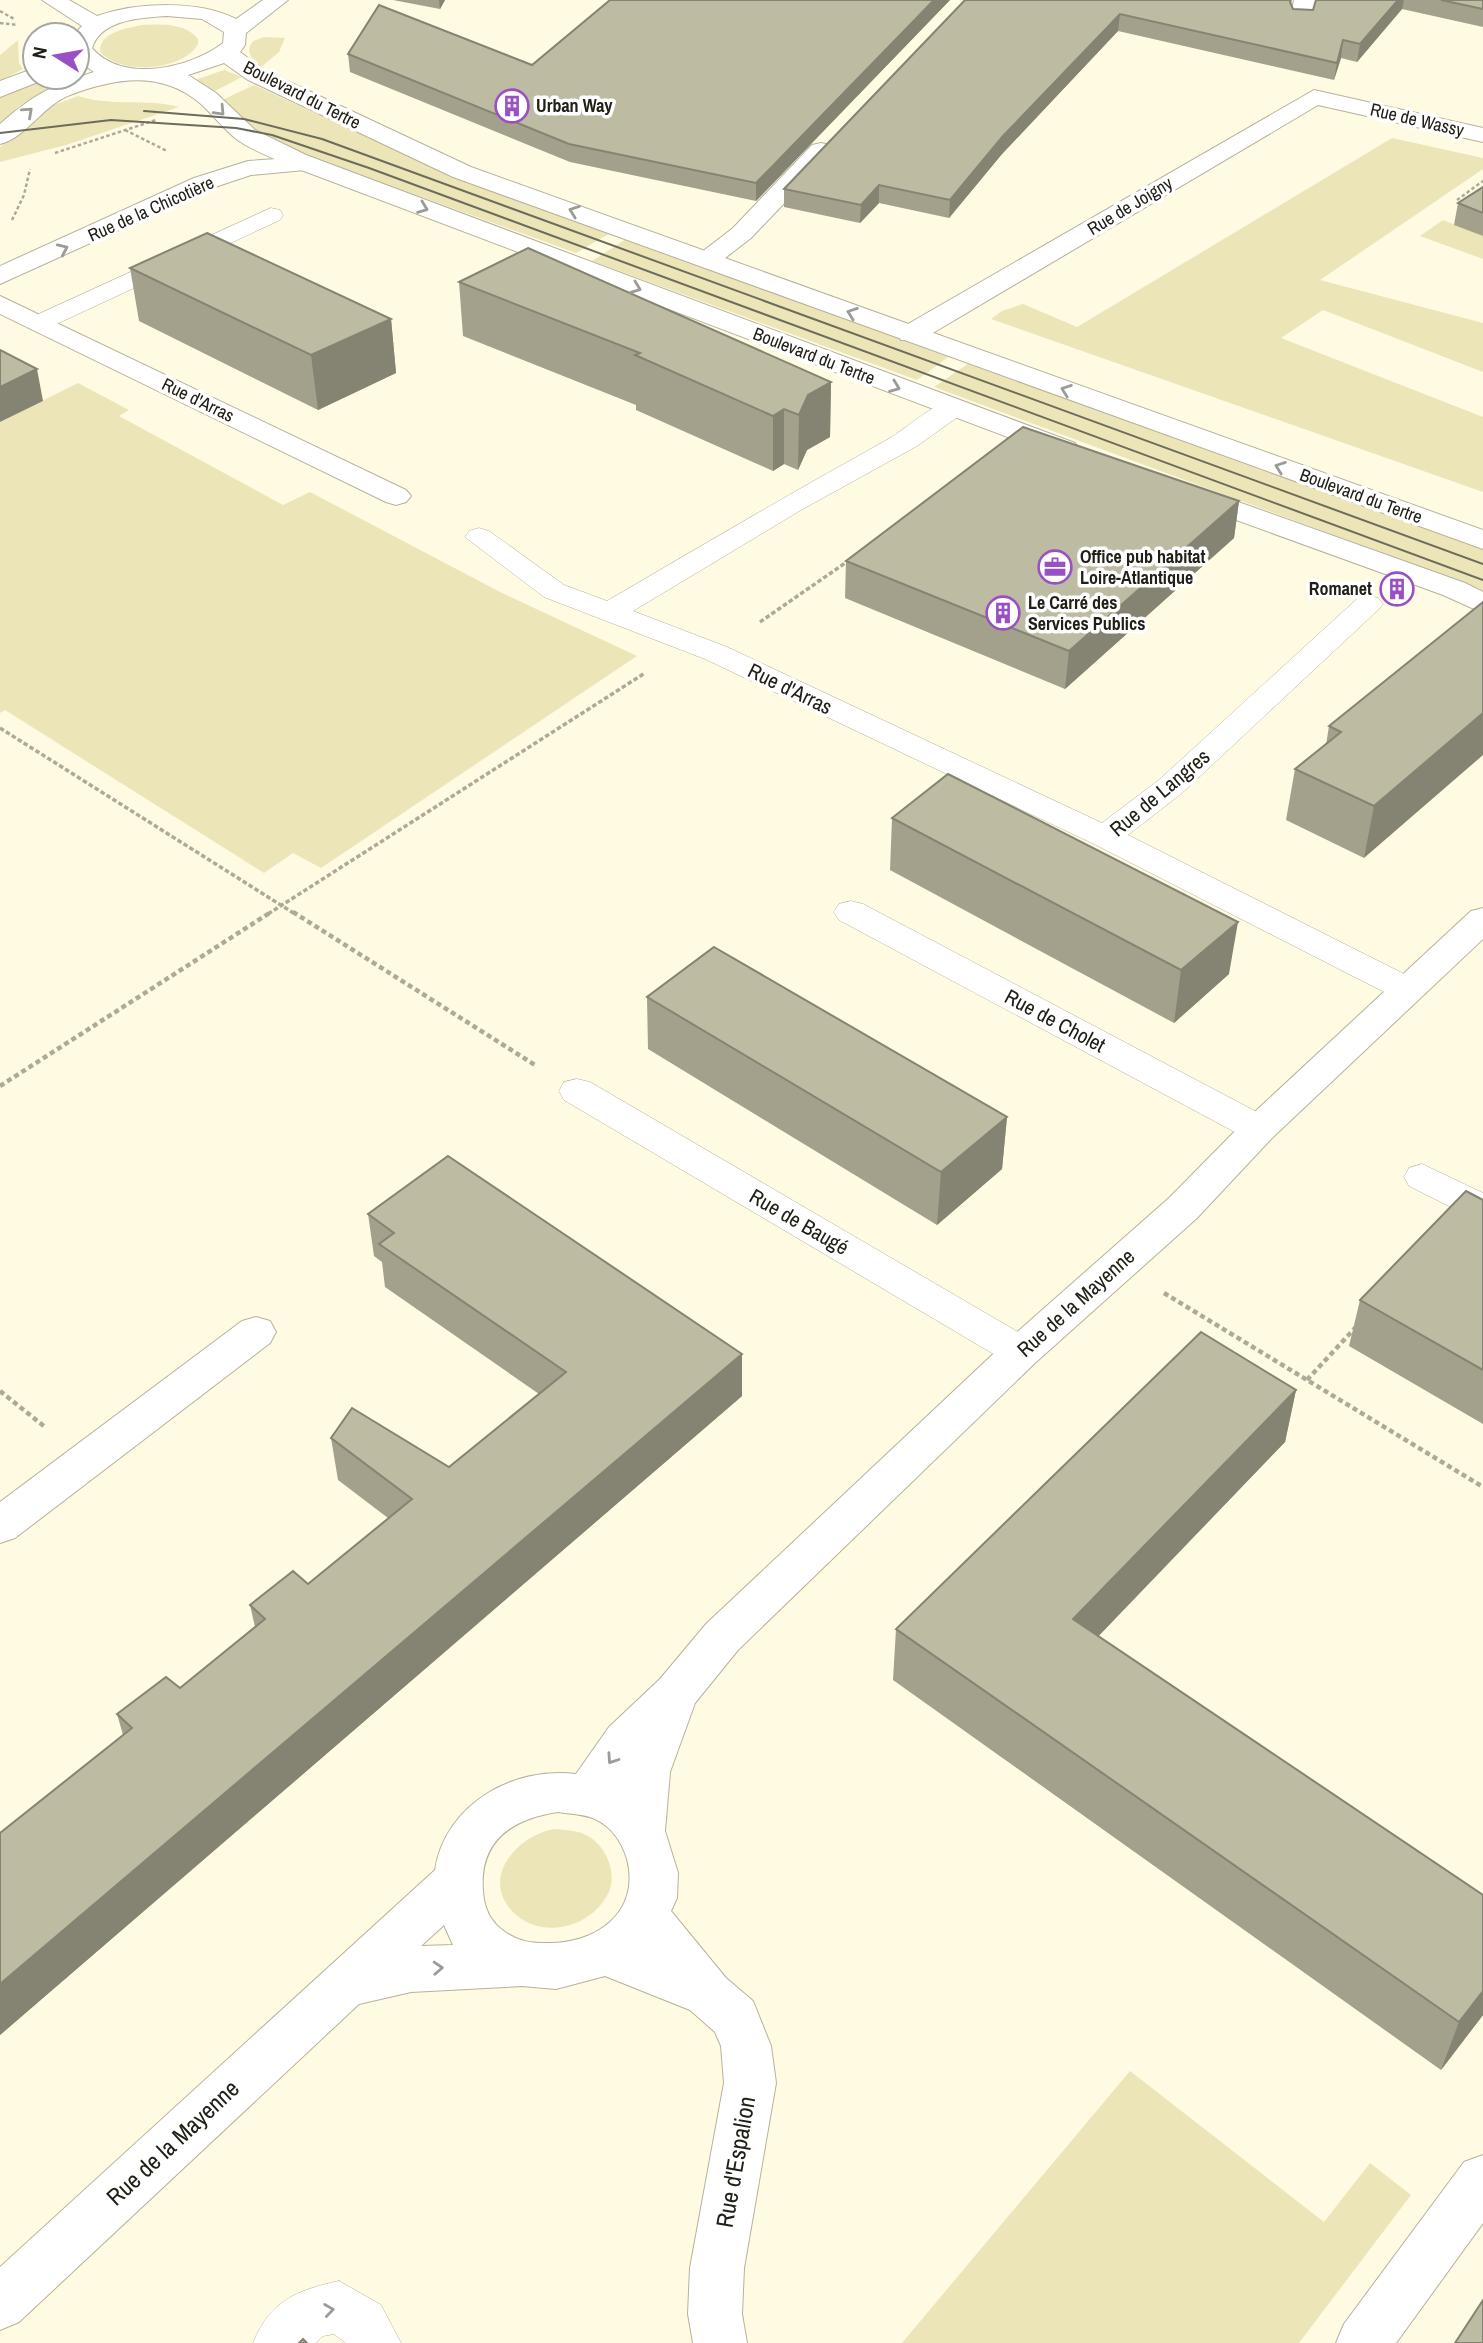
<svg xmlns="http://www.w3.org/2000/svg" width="1483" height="2343" font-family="'Archivo Narrow',sans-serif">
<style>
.green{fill:#ebe5b8}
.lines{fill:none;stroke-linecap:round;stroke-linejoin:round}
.lane-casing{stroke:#b6b29b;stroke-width:1}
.street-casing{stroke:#b6b29b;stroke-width:2}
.secondary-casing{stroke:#b6b29b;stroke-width:2}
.path-far2{stroke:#adaa97;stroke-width:2.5;stroke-dasharray:3.5 2.5;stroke-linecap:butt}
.path-far1{stroke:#adaa97;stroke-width:3.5;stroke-dasharray:4.5 2.5;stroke-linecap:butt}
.path{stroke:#adaa97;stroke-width:4.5;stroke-dasharray:5 3.5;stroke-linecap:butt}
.lane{fill:#fff;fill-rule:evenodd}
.street{fill:#fff;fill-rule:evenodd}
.secondary{fill:#fff;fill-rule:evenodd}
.tram{stroke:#6c6b5c;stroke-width:2}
.wall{fill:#a3a18c}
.shaded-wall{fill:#858372}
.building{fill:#bebba3;stroke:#858372;stroke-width:2}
.oneway{stroke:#9b9b97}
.labels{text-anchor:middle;stroke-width:7;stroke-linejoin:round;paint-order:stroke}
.far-street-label{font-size:18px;fill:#212017;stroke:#fff}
.far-poi-label{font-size:18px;font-weight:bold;fill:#212017;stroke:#fff;text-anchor:start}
.street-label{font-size:21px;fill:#212017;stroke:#fff}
.near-street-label{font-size:24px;fill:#212017;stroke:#fff}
</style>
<rect width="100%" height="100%" fill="#fefbe2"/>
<path class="green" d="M142 25C161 24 186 23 198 39V44C184 71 118 76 100 51 100 32 127 28 142 25Z
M264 37 285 38 279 52 261 67C251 60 245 51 253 41Z
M18 40 19 63 23 69 0 81V55Z
M224 70 242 77 211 93 192 81Z
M37 82 49 88 19 106 0 126V97Z
M254 85 419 161 612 232 576 253 267 141 251 132 222 100Z
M78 96C111 107 146 98 179 107L66 145 0 162V147L51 106Z
M1392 138 1483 158V169L1320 280 1483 323V372L1323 310 1281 338 1483 417V492L991 319 1002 311 1023 304 1077 327Z
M1443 220 1483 236V259L1420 236Z
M626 239 951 355 917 380 592 261Z
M969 363 1483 548V594L1452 579 934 387Z
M78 383 129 410 119 416 283 505 310 492 502 593 637 656 321 868 293 853 264 873 5 710 0 713V422Z
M554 1829C565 1830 576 1830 586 1835 608 1846 620 1878 605 1899 585 1930 538 1939 512 1911 480 1876 519 1835 554 1829Z
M1130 2071 1324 2222 1370 2163 1411 2195 1299 2343H902Z"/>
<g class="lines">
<defs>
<path id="lane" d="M271 208 280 210 283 215 280 220 48 328H30L26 323 30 318Z
M953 400 962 402 966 408 962 414 917 446 801 510 633 611 727 647 1102 823 1160 779 1358 598 1368 595 1378 598 1383 604 1378 610 1182 793 1128 835 1420 982 1425 990 1420 998 1408 1001 1396 998 1094 844 705 659 544 597 465 537 469 531 479 528 489 531 564 585 607 601C699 547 791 493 885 441 907 429 928 406 953 400Z
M851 901 863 904 1272 1120 1277 1129 1272 1138 1259 1142 1246 1138 839 920 834 912 839 904Z
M577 1079 590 1082 1035 1342 1041 1352 1035 1362 1021 1367 1007 1362 564 1100 559 1091 564 1082Z
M1422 1164 1483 1193V1223L1409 1186 1404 1177 1409 1168Z
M339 2281 381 2305 401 2343H346L334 2334 323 2336 316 2343H253C270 2301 297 2290 339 2281Z"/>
<path id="street" d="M1294 0H1317L1309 25H1293L1290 20Z
M1314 90 1483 128V142L1318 105 921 340H901L898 334 901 328Z
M821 143 830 145 833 150 830 155 751 238 716 265H698L694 260 698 255 733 228 812 145Z
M307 157 316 159 319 164 316 169 251 175 212 188 0 284V266L194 178 248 161Z
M0 296 406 490 411 496 406 502 396 505 386 502 0 314Z
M1483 908V939L1272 1138 1197 1218 1035 1363 738 1650 695 1703 670 1772 665 1831 678 1873 677 1898 671 1911 726 1978 753 2001 771 2046 776 2083 744 2268 742 2314 747 2343H693L688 2314 690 2268 724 2083 721 2046 715 2032 690 2010 605 1976 556 1989 522 1986 411 1992 359 2004 19 2322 0 2330V2267L435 1870C445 1804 514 1766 576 1774L609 1727 660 1679 706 1624 1007 1341 1169 1198 1246 1120 1471 911ZM558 1812C570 1814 584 1814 595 1819 612 1827 622 1842 627 1859 641 1913 595 1945 545 1943 530 1943 518 1941 505 1932 490 1922 484 1908 483 1891 479 1840 512 1819 558 1812ZM444 1925 453 1945 421 1946Z
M256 1317 270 1321 276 1332 270 1343 15 1538 0 1543V1502L242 1321Z
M1483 2155V2223L1396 2343H1336L1344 2324 1464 2162Z"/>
<path id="secondary" d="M42 0H69L97 16C138 2 199 0 236 19L263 0H288L246 33 245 45 240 52 264 70 471 167 1483 530V549L453 177 248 80 224 63 188 75 216 93 255 130 306 155 1075 443 1079 449 1075 455 1065 458 1055 455 288 165C272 157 250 150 235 138 223 128 213 115 201 104 161 70 116 78 70 95 43 105 26 138 0 144V124C34 94 51 86 94 72L77 60V35H74L82 26ZM167 16 202 19 224 32 223 43C191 68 122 84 92 48 101 19 141 18 167 16Z
M35 68V77H45L43 80 0 97V81Z
M1188 484 1465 583 1483 592V613L1443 595 1178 499 1173 493 1178 487Z"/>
</defs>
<use href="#lane" class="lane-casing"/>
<use href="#street" class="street-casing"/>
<use href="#secondary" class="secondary-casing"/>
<path class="path-far2" d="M0 11 14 19
M0 23 18 25
M125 130 167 151
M55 153 156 120
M1457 200 1483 181
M12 220 24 195 30 169"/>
<path class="path-far1" d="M760 622 851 559
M0 728 295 914
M268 914 645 673"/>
<path class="path" d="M293 912 535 1065
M0 1086 271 912
M1164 1293 1483 1487
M1307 1380 1356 1327
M0 1391 45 1427"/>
<use href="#lane" class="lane"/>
<use href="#street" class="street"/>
<use href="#secondary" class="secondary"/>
<path class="tram" d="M144 111 244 119 322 139 1483 564
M0 133 111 120 236 128 272 135 369 168 1483 580"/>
</g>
<path class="wall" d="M393 0H445L440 9Z
M950 0 756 201 570 162 350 72 348 54 532 65Z
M965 0H1292L1291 4 1293 9 1313 10 1316 0H1483V27L1402 9 1357 62 1341 58 1334 80 1118 31 1002 154 949 218 879 203 860 223 784 207V189Z
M1483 187V236L1454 225 1458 203Z
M130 268 391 319 396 373 318 410 139 321Z
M459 282 831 382 830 437 807 450 798 470 784 464 773 471 636 410V405L463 336Z
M1239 501 1234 538 1065 689 845 598 846 561Z
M1483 602 1364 858 1286 820 1295 769 1326 745 1329 726Z
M892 818 1229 974 1174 1023 890 870Z
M647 997 1007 1117 1002 1169 937 1225 648 1049Z
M1483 1200V1424L1349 1346 1360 1300Z
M368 1214 742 1354V1396L0 2035V1833L123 1735 117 1714 180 1688 255 1627 250 1605 308 1584 388 1518 338 1480 331 1438 449 1467 539 1394 385 1287 382 1262 374 1256Z
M1296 1390 1285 1442 1098 1636 1483 1895V2015L1441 2070 893 1680 896 1629Z"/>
<path class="shaded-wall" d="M439 0H445L440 9Z
M934 0H950L756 201V183Z
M1398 0H1404L1402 9 1357 62 1360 44Z
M1120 14 1118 31 1002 154 949 218 950 200 1003 136Z
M1343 40 1341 58 1334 80 1337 63Z
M879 185V203L860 223 861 205Z
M391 319 396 373 318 410 311 355Z
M37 369 43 401 0 422V387Z
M831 382 830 437 807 450 798 470 799 415 808 395Z
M784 409V464L773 471V416Z
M1239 501 1234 538 1065 689 1069 651Z
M1483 713V755L1364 858 1374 806Z
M1238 922 1229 974 1174 1023 1181 970Z
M1007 1117 1002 1169 937 1225 941 1172Z
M742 1354V1396L0 2035V1984Z
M1296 1390 1285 1442 1066 1670 1073 1619Z
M1483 1991V2015L1441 2070 1459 2022Z"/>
<path class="building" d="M610 0H934L756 183 569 144 348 54 379 5 532 65Z
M965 0H1290V2L1293 9 1313 10 1316 0H1398L1360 44 1343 40 1337 63 1120 14 1003 136 950 200 879 185 861 205 784 189Z
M1441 0H1483V9Z
M1483 187V213L1458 203Z
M207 233 391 319 311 355 130 268Z
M528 248 831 382 808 395 799 415 784 409 773 416 635 355 640 353 459 282Z
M0 350 37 369 0 387Z
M1023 427 1239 501 1069 651 846 561Z
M1483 602V713L1374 806 1295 769 1341 732 1329 726Z
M948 774 1238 922 1181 970 892 818Z
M714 947 1007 1117 941 1172 647 997Z
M448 1156 742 1354 0 1984V1833L132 1728 117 1714 166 1677 180 1688 265 1619 250 1605 293 1571 308 1584 412 1499 331 1438 352 1408 449 1467 566 1372 379 1244 394 1233 368 1214Z
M1466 1191 1483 1200V1370L1360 1300Z
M1201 1332 1296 1390 1073 1619 1483 1895V1991L1459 2022 896 1629Z
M1483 2300V2343H1455Z
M303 2339 307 2343H299Z"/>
<defs><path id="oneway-chevron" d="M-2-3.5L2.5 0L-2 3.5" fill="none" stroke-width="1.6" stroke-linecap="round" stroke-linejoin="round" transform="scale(1.75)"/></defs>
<g class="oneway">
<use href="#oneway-chevron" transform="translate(220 111) rotate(47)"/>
<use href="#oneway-chevron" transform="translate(28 112) rotate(-42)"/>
<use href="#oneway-chevron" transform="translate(423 208) rotate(21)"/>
<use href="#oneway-chevron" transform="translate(574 211) rotate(-160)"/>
<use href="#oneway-chevron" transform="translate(63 249) rotate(-24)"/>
<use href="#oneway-chevron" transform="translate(636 288) rotate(21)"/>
<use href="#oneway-chevron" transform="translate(852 313) rotate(-160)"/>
<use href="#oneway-chevron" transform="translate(895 387) rotate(21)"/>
<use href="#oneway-chevron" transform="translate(1066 390) rotate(-160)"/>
<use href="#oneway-chevron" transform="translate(1280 467) rotate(-160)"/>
<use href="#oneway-chevron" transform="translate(612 1759) rotate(124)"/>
<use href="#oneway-chevron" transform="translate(438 1968) rotate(-3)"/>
<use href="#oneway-chevron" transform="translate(329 2310) rotate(-8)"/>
</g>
<defs>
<symbol id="building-ring" viewBox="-11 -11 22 22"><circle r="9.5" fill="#fff" stroke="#9850c3" stroke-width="1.5"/><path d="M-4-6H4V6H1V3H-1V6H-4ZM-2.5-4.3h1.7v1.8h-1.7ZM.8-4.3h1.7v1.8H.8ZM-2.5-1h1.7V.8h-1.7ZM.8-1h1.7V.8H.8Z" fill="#9850c3"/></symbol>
<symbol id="office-ring" viewBox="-11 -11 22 22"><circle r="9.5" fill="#fff" stroke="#9850c3" stroke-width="1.5"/><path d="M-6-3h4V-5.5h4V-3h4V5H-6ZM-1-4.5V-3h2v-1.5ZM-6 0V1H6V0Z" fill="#9850c3"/></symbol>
</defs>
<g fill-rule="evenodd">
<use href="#building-ring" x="493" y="87" width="38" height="38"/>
<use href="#office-ring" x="1036" y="548" width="38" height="38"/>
<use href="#building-ring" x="1378" y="570" width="38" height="38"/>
<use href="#building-ring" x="984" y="594" width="38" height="38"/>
</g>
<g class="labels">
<g class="far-street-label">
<text transform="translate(302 95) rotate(27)" y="6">Boulevard du Tertre</text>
<text transform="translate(1417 120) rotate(13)" y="6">Rue de Wassy</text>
<text transform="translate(1130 206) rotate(-31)" y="6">Rue de Joigny</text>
<text transform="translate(151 209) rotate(-24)" y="6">Rue de la Chicotière</text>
<text transform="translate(814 356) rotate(21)" y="6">Boulevard du Tertre</text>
<text transform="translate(198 400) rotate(26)" y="6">Rue d'Arras</text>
<text transform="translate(1361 496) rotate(20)" y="6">Boulevard du Tertre</text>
</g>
<g class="far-poi-label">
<text x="536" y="112">Urban Way</text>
<text x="1080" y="563">Office pub habitat<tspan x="1080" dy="21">Loire-Atlantique</tspan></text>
<text x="1372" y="595" text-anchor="end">Romanet</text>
<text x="1028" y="609">Le Carré des<tspan x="1028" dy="21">Services Publics</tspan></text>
</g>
<g class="street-label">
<text transform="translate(790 689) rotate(26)" y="7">Rue d'Arras</text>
<text transform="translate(1160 793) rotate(-40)" y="7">Rue de Langres</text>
<text transform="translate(1055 1021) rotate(28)" y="7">Rue de Cholet</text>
<text transform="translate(799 1222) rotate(30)" y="7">Rue de Baugé</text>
<text transform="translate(1076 1303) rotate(-42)" y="7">Rue de la Mayenne</text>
</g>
<g class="near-street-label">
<text transform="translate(173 2143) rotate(-43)" y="8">Rue de la Mayenne</text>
<text transform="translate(736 2162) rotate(-80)" y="8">Rue d'Espalion</text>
</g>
</g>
<g transform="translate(56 56) rotate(281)"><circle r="33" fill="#ffffff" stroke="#a6a6a2" stroke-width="2"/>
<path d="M0-5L12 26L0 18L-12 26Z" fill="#9850c3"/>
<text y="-10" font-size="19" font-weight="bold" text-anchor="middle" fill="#212017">N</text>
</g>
</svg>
